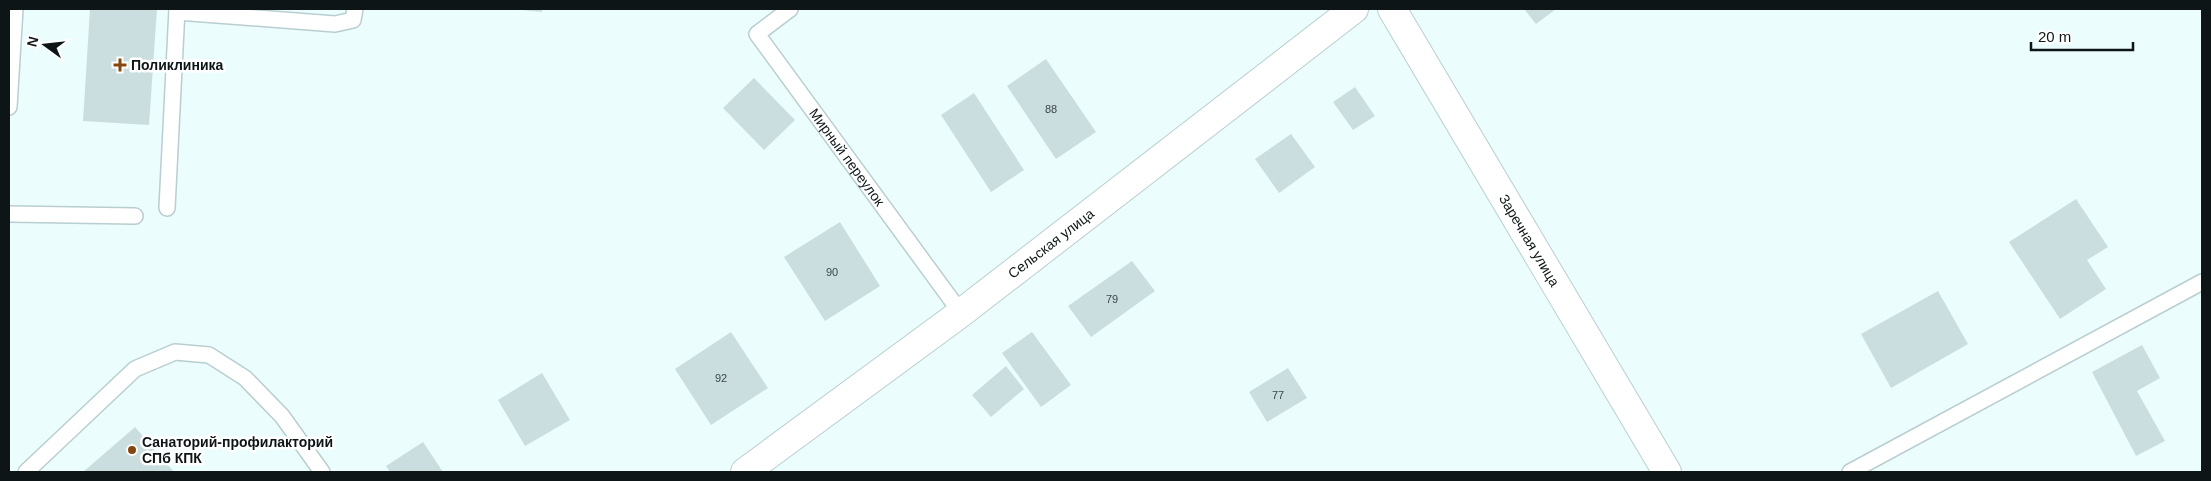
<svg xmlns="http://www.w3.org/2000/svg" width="2211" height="481" font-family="Arial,sans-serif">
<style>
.building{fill:#cadee0}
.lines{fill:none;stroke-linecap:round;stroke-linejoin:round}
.lane-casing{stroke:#b9ced0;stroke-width:18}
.street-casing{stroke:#b9ced0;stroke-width:30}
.secondary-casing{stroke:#b9ced0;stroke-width:30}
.lane{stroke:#fff;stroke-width:15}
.street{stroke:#fff;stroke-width:28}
.secondary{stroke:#fff;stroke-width:28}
.poi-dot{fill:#86450f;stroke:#fff;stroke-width:2}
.labels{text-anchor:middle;stroke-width:5;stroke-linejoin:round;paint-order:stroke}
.number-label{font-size:11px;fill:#3d4748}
.poi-label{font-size:14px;font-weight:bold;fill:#0e1516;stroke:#fff;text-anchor:start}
.street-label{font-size:14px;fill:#0e1516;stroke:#fff}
</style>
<rect width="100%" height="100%" fill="#ecfdfe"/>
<path class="building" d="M90 9H157L149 125 83 121Z
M510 9H542V12Z
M1524 9H1556L1536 24Z
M1046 59 1096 132 1056 159 1007 86Z
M754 78 795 120 764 150 723 108Z
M1355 87 1375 116 1353 130 1333 102Z
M974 93 1024 170 991 192 941 115Z
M1291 134 1315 167 1279 193 1255 159Z
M2076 199 2108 247 2087 260 2106 289 2060 319 2009 242Z
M840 222 880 286 825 321 784 257Z
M1132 261 1155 291 1091 337 1068 306Z
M1938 291 1968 344 1891 388 1861 334Z
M731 332 768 388 711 425 675 369Z
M1032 332 1071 385 1041 407 1002 353Z
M2142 345 2160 378 2137 391 2165 441 2136 456 2092 372Z
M1006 366 1024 389 991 417 972 395Z
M1288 368 1307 398 1267 422 1249 392Z
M542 373 570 420 525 446 498 400Z
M135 427 174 472H83Z
M423 442 443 472H390L386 466Z"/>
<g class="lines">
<defs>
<g id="lane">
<path id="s1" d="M790 9 757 34 961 313"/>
<path d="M177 12 335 24 353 20 355 9"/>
<path d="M9 107 15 9"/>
<path d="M167 208 177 9"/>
<path d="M9 214 135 216"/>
<path d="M26 472 135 369 175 352 209 355 245 378 282 416 322 472"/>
<path d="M1850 472 2202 282"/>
</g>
<g id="street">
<path id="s2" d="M1392 9 1667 472"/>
</g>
<g id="secondary">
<path id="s3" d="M745 472 961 313 1354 9"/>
</g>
</defs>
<use href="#lane" class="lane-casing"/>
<use href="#street" class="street-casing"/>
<use href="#secondary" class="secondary-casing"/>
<use href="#lane" class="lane"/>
<use href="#street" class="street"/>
<use href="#secondary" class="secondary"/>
</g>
<g class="poi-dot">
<path d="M117.5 57.5h5v5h5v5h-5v5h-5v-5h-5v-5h5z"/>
<circle cx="132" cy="450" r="5"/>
</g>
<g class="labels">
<g class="number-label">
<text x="1051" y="113">88</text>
<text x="832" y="276">90</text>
<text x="1112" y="303">79</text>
<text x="721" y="382">92</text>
<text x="1278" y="399">77</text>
</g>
<g class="poi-label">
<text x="131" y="70">Поликлиника</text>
<text x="142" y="447">Санаторий-профилакторий<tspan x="142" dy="16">СПб КПК</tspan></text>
</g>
<g class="street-label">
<text dy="5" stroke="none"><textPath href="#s1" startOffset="194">Мирный переулок</textPath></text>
<text dy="5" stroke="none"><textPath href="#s2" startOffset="269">Заречная улица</textPath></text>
<text dy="5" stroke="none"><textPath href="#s3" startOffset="382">Сельская улица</textPath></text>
</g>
</g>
<rect width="2211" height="481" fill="none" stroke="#0e1516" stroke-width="20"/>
<g transform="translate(45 45) rotate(285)" stroke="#ffffff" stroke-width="4" paint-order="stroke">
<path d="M0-4L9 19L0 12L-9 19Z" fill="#0e1516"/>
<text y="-8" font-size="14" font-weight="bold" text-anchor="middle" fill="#0e1516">N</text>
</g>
<path d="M2031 42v8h102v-8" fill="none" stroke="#0e1516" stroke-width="2.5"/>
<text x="2038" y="42" font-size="15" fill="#0e1516" stroke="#ffffff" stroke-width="4" paint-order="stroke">20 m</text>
</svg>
